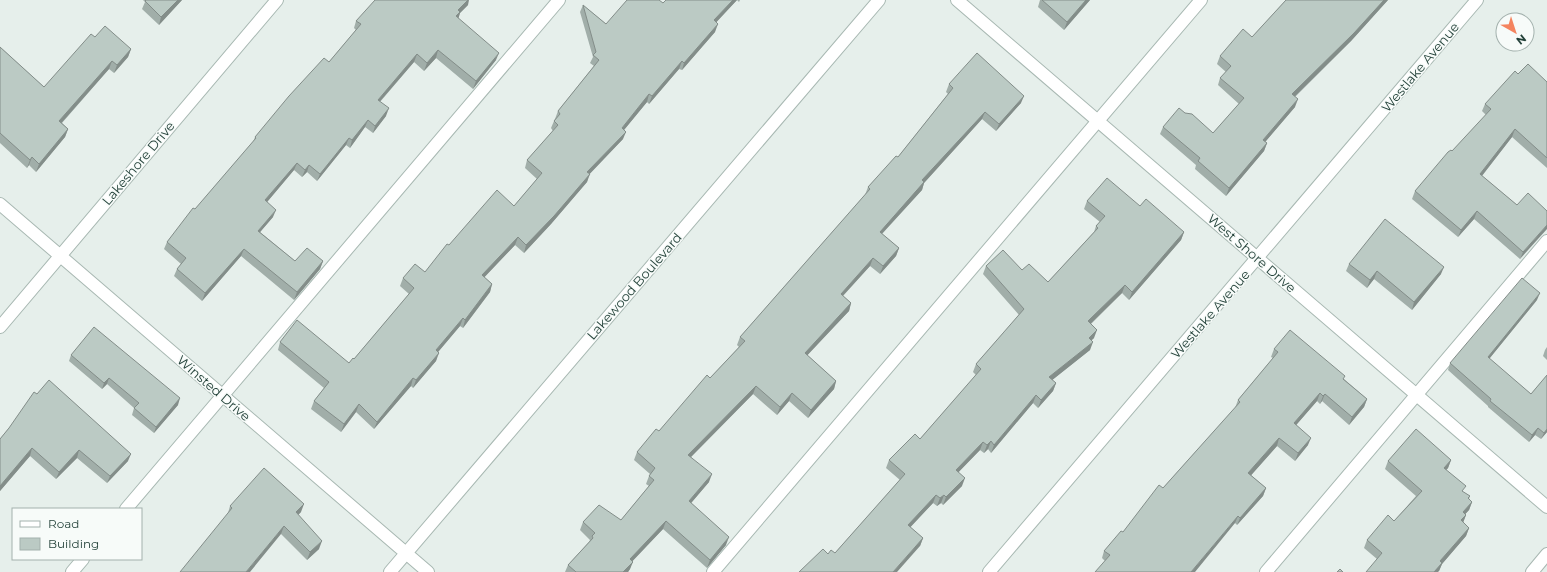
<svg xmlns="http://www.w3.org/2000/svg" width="1547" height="572" font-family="Montserrat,sans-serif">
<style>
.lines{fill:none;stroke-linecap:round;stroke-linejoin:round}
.service-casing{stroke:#a8b8b2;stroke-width:14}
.minor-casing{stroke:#a8b8b2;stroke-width:14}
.service{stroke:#fff;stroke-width:12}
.minor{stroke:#fff;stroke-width:12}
.wall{fill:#a1aea9}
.shaded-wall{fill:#838d89}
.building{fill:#bbcac4;stroke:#838d89}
.labels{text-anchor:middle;stroke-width:3;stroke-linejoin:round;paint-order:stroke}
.street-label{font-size:13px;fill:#24423a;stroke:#f7fbf9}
</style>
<rect width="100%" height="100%" fill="#e6efeb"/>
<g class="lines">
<defs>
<path id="service" d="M126 509 559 0
M72 572 83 559
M713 572 1201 0
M1266 572 1547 241"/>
<path id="minor" d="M957 0 1547 507
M0 204 428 572
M0 327 277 0
M390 572 879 0
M989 572 1477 0
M1532 572 1547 554"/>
</defs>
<use href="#service" class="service-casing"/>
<use href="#minor" class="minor-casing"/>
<use href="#service" class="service"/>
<use href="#minor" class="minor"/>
</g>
<path class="wall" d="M143 0H182L159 25 142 9 145 2Z
M666 0H740L739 2 737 0 716 22 715 32 682 70 679 69 649 104 647 102 624 130 623 139 589 174 587 182 551 224 524 253 515 245 484 277 492 284 490 292 463 328 460 326 438 352 436 361 413 388 411 386 374 429 356 412 341 432 311 409 314 401 324 388 278 350 280 342 349 363 354 359 409 294 400 286 403 278 425 272 449 245 514 206 537 179 525 168 527 160 553 131 551 128 554 121 555 119 558 111 594 66 590 63 593 57 580 12 583 5 606 24 663 3Z
M1040 0H1090L1064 30 1038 7Z
M1286 0H1388L1351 41 1295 97V107L1265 142 1267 143 1264 151 1226 196 1195 169 1196 165 1160 134 1163 127 1185 113 1213 133 1239 104 1218 85 1220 78 1226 72 1217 64 1220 56 1252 37Z
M468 5 460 13 458 18 496 60 473 89 436 58 424 71 414 62 380 102 386 116 373 133 365 127 350 148 346 145 317 181 307 172 302 177 294 170 267 202 273 217 260 232 295 261H323L320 269 294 300 241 256 202 301 174 276 177 269 181 264 164 249 167 242 253 142 255 137 329 62 356 30 354 28 356 21Z
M95 37 131 49 128 57 114 73 109 69 62 123 68 129 65 137 36 172 29 165 27 168 0 143V47L44 87Z
M1518 74 1547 82V168L1512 137 1482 176 1517 205 1547 211 1520 259 1474 219 1458 237 1412 199 1415 191 1486 115 1482 111 1485 104Z
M949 84 1021 103 996 131 982 119 924 183 922 190 882 234 899 248 896 256 880 274 870 266 843 296 851 303 849 311 807 355 836 381 834 389 808 418 789 401 777 415 753 394 691 457 709 482 691 503 726 545 707 568 663 529 632 561 630 569 628 572H565L568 565 589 542 590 540 580 530 583 522 621 520 649 486 646 484 649 476 650 474 634 460 637 452 659 431 710 378 739 347 737 345 740 337 865 195 868 187 898 157 948 94 946 92Z
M1087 201 1140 206 1184 232 1181 240 1129 300 1122 293 1091 324 1094 338 1091 340 1090 350 1052 380 1056 383 1053 391 1038 408 1033 403 991 453 988 449 984 453 980 450 958 472 962 486 943 505 941 503 937 506 933 503 910 527 923 538 920 546 828 554 835 553 900 480 886 468 889 460 920 439 976 375 973 372 976 364 1019 315 983 274 986 266 1022 270 1048 282 1094 232 1096 226 1100 222 1084 209Z
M1349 264 1441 274 1412 310 1374 279 1367 288 1346 271Z
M1537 300 1489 359 1531 394 1547 375V432L1541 439 1535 435 1529 442 1488 407V406L1448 370 1450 363Z
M1547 347V360L1543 356 1545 350Z
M1274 349 1344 379 1367 399 1364 407 1349 425 1322 401 1320 404 1317 401 1296 425 1308 445 1295 461 1277 446 1251 475 1266 488 1263 496 1237 525 1235 523 1105 561 1102 558 1104 551 1123 532 1163 488 1235 408 1238 400 1273 358 1271 357Z
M71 355 178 405 154 433 132 415 134 408 107 384 102 389 69 361Z
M9 428 128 461 107 483 77 458 56 479 30 456 0 491V439Z
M1451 460 1448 468 1446 470 1463 492 1470 496 1469 499 1472 502 1469 510 1465 514 1466 515 1463 522 1469 528 1466 536 1442 564 1439 571 1377 559 1364 548 1367 540 1394 521 1416 496 1385 469 1388 461Z
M230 506 301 512 298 515 319 549 307 560 281 534 228 513Z"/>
<path class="shaded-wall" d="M178 0H182L159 25 161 17Z
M468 0H469L468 5 460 13 458 20 453 24 458 10Z
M733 0H737L711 28 714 20Z
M1086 0H1090L1064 30 1067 22Z
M1384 0H1388L1351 41 1289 102 1292 94Z
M718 24 715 32 682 70 684 63Z
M131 49 128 57 114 73 117 65Z
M438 50 436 58 424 71 427 63Z
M499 53 496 60 473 89 476 81Z
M417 54 414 62 375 107 378 100Z
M112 61 109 69 56 129 59 121Z
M682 61 679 69 649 104 652 96Z
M649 94 647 102 619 136 622 128Z
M1024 96 1021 103 996 131 999 124Z
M1298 99 1295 107 1260 148 1263 140Z
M389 108 386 116 373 133 375 126Z
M985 112 982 119 924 183 922 190 877 239 880 232 922 180Z
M368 120 365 127 350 148 352 140Z
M68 129 65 137 36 172 39 164Z
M1515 129 1512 137 1477 182 1480 174Z
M626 132 623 139 584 180 587 172Z
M349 138 346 145 317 181 320 174Z
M1267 143 1264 151 1226 196 1229 188Z
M32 157 29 165 27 168 30 160Z
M297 163 294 170 262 208 265 200Z
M309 165 307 172 302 177 305 170Z
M590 174 587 182 551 224 524 253 526 245Z
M276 210 273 217 255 238 258 231Z
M1477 211 1474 219 1458 237 1461 230Z
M1547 225V229L1520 259 1523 252Z
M1184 232 1181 240 1129 300 1132 292Z
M518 237 515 245 479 283 482 275Z
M899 248 896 256 880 274 883 266Z
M244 249 241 256 202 301 205 293Z
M873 258 870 266 838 301 841 294Z
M323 261 320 269 294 300 297 292Z
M1444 267 1441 274 1412 310 1414 302Z
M1377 271 1374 279 1367 288 1370 280Z
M492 284 490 292 463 328 465 320Z
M1125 285 1122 293 1085 329 1088 321Z
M1540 293 1537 300 1485 364 1488 357Z
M851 303 849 311 802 361 805 353Z
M463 318 460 326 433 358 436 350Z
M1097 330 1094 338 1086 346 1089 338Z
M1093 342 1090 350 1046 385 1049 377Z
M439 353 436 361 413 388 416 380Z
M109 378 107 384 102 389 104 383Z
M413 378 411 386 374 429 377 422Z
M836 381 834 389 808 418 811 410Z
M1056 383 1053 391 1038 408 1041 400Z
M756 386 753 394 685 463 688 455Z
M792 393 789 401 777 415 780 407Z
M1320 393 1317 401 1291 431 1294 423Z
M1325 394 1322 401 1320 404 1323 396Z
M1036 395 1033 403 991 453 994 445Z
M180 398 178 405 154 433 156 427Z
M1367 399 1364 407 1349 425 1352 417Z
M359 404 356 412 341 432 344 424Z
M1538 428 1535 435 1529 442 1532 435Z
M1547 429V432L1541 439 1544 433Z
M1279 438 1277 446 1246 481 1248 473Z
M1311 438 1308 445 1295 461 1298 453Z
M991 441 988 449 984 453 987 445Z
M983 442 980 450 953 478 956 470Z
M32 448 30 456 0 491V486Z
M79 450 77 458 56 479 59 472Z
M131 454 128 461 107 483 110 476Z
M1451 460 1448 468 1441 476 1444 468Z
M712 474 709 482 686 509 689 501Z
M965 478 962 486 943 505 946 497Z
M1266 488 1263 496 1237 525 1240 518Z
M936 495 933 503 905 533 908 525Z
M944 495 941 503 937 506 940 498Z
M1472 502 1469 510 1460 520 1463 512Z
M304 504 301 512 293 520 296 512Z
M1466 515 1463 523 1461 520Z
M1238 516 1235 523 1195 572H1191Z
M666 521 663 529 627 567 630 559Z
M284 526 281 534 250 572H246Z
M1469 528 1466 536 1442 564 1439 571 1438 572H1434L1440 561Z
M729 537 726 545 707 568 710 560Z
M923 538 920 546 897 572H893Z
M322 541 319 549 307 560 310 552Z
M633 562 630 569 628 572H623Z"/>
<path class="building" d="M146 0H178L161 17 145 1Z
M375 0H468L458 10 460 12 456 16 499 53 476 81 438 50 427 63 417 54 378 100 389 108 375 126 368 120 352 140 349 138 320 174 309 165 305 170 297 163 265 200 276 210 258 231 295 261 307 248 323 261 297 292 244 249 205 293 177 269 186 258 167 242 193 208 195 209 256 138 255 137 289 96 324 58 329 62 361 24 356 21Z
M627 0H659L663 3 666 0H733L714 20 718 24 684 63 682 61 652 96 649 94 622 128 626 132 587 172 590 174 554 216 526 245 518 237 482 275 492 284 465 320 463 318 436 350 439 353 416 380 413 378 377 422 359 404 344 424 314 401 329 382 280 342 297 320 349 363 353 358 354 359 414 288 403 278 415 264 425 272 447 244 449 245 497 190 514 206 542 173 527 160 558 125 554 121 560 114 558 111 599 60 593 55 596 52 583 5 606 24Z
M1042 0H1086L1067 22Z
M1286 0H1384L1354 33 1292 94 1298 99 1263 140 1267 143 1229 188 1198 161 1200 158 1163 127 1179 108 1185 113 1192 114 1213 133 1244 98 1220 78 1231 66 1220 56 1243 29 1252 37Z
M105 26 131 49 117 65 112 61 59 121 68 129 39 164 32 157 30 160 0 133V47L44 87 91 34 95 37Z
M977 53 1024 96 999 124 985 112 922 180 924 182 880 232 899 248 883 266 873 258 841 294 851 303 805 353 836 381 811 410 792 393 780 407 756 386 688 455 712 474 689 501 729 537 710 560 666 521 630 559 633 562 623 572H576L568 565 593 538 592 536 595 533 583 522 599 505 621 520 654 480 649 476 655 468 637 452 656 429 659 431 707 375 710 378 745 341 740 337 870 189 868 187 896 156 898 157 953 88 949 84Z
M1528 64 1547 82V158L1515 129 1480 174 1517 205 1528 193 1547 211V225L1523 252 1477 211 1461 230 1415 191 1448 152 1451 150 1452 151 1491 109 1485 104 1515 71 1518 74Z
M1107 178 1140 206 1146 199 1184 232 1132 292 1125 285 1088 321 1097 330 1089 338 1093 342 1049 377 1056 383 1041 400 1036 395 994 445 991 441 987 445 983 442 956 470 965 478 946 497 944 495 940 498 936 495 908 525 923 538 893 572H799L823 549 828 554 831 550 835 553 905 474 889 460 915 434 920 439 981 369 976 364 1024 309 986 266 1003 250 1022 270 1029 264 1048 282 1098 228 1096 226 1105 216 1087 201Z
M1385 219 1444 267 1414 302 1377 271 1370 280 1349 264Z
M1522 278 1540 293 1488 357 1531 394 1547 375V429L1544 433 1538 428 1532 435 1490 401 1491 399 1450 363Z
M94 327 180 398 156 427 134 408 139 403 109 378 104 383 71 355Z
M1290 330 1345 376 1343 379 1367 399 1352 417 1325 394 1323 396 1320 393 1294 423 1311 438 1298 453 1279 438 1248 473 1266 488 1240 518 1238 516 1191 572H1095L1110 555 1104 551 1121 531 1123 532 1159 485 1163 488 1240 402 1238 400 1278 352 1274 349Z
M49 380 131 454 110 476 79 450 59 472 32 448 0 486V439L9 428 34 392 37 394Z
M1416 429 1451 460 1444 468 1466 486 1462 491 1470 496 1468 498 1472 502 1463 512 1466 515 1461 520 1469 528 1440 561 1442 563 1434 572H1366L1382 553 1367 540 1388 515 1394 521 1422 491 1388 461Z
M264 468 304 504 296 512 322 541 310 552 284 526 246 572H180L232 508 230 506Z
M1340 569 1343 572H1337Z"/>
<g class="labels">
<g class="street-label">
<text transform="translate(1420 67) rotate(-50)" y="5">Westlake Avenue</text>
<text transform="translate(138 163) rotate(-50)" y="5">Lakeshore Drive</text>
<text transform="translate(1252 253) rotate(41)" y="5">West Shore Drive</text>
<text transform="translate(634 286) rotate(-49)" y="5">Lakewood Boulevard</text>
<text transform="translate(1210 314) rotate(-49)" y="5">Westlake Avenue</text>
<text transform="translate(214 388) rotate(41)" y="5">Winsted Drive</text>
</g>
</g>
<rect x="12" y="508" width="130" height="52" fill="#f7fbf9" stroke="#a3b1ad"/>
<rect x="20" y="521" width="20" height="6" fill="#ffffff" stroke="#a3b1ad"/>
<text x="48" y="528" font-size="12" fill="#24423a">Road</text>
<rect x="20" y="538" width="20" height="12" fill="#bbcac4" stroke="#a3b1ad"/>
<text x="48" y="548" font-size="12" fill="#24423a">Building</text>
<g transform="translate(1515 32) rotate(141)"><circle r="19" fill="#f7fbf9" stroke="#a3b1ad"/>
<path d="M0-3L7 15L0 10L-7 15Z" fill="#f4845f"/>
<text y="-6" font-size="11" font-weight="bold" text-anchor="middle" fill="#24423a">N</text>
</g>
</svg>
